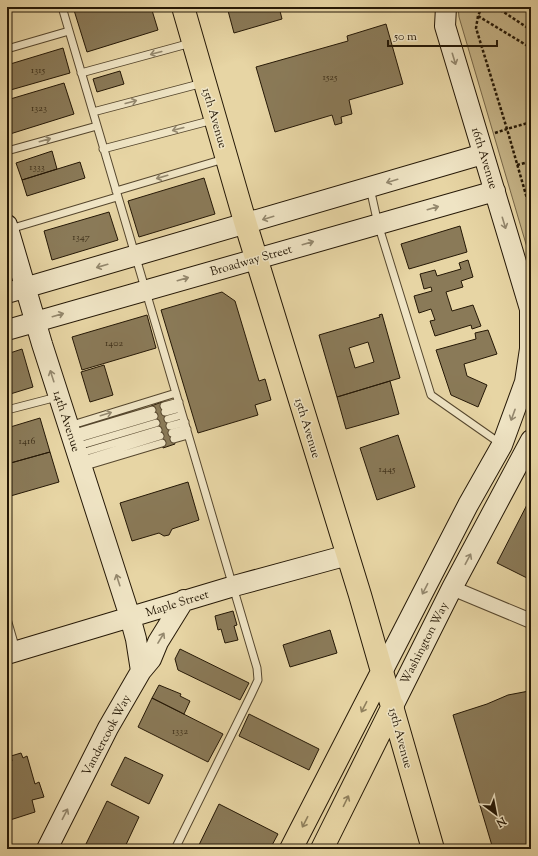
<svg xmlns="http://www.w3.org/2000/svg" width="538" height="856" font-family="'Sorts Mill Goudy',serif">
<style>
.green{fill:#c6b589;stroke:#766648}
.building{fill:#8a7a58;stroke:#251806;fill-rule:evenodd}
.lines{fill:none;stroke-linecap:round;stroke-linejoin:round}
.lane-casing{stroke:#56472e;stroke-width:9}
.street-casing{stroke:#56472e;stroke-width:16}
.secondary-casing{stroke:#251806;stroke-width:22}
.primary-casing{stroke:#251806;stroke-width:24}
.path{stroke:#251806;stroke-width:2.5;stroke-dasharray:3 2;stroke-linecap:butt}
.lane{stroke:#efe4c4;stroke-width:7}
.street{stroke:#efe4c4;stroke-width:14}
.secondary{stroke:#efe4c4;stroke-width:20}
.primary{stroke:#e7d5a4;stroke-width:22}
.oneway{stroke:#94886e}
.oneway2{stroke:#90805d}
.labels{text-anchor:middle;stroke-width:3;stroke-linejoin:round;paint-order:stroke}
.number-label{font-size:10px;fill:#3e301a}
.street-label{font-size:12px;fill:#251806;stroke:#efe4c4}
</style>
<rect width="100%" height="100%" fill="#e7d5a4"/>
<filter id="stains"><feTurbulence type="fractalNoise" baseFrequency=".005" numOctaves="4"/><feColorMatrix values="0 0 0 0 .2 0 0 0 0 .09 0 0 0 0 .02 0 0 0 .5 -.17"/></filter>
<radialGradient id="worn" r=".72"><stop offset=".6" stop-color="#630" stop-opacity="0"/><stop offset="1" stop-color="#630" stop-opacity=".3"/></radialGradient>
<path class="green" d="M458 7H531V261L459 17Z"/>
<path class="building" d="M73 7H151L158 30 87 52Z
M227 7H279L282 19 234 33Z
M386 24 403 84 349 100 352 114 341 117 342 123 335 125 332 115 275 132 256 67 348 41 347 36Z
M63 48 70 73 7 91V65Z
M120 71 124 84 97 92 93 79Z
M64 83 74 114 10 134 7 123V100Z
M52 151 57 169 22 180 16 163Z
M80 162 85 178 27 196 22 180Z
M204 178 215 214 139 237 128 201Z
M109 212 118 240 52 260 44 231Z
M460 226 467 252 409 269 401 244Z
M468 260 473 277 461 281 463 287 446 292 452 311 473 305 481 326 472 329 471 325 435 336 430 321 435 320 431 309 419 313 414 296 432 291 431 287 424 289 420 274 435 270 437 276 461 269 459 263Z
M222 292 235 301 259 381 265 379 271 400 255 405 258 415 198 433 161 310Z
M382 314 400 378 337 397 319 335 380 317 379 315ZM368 342 374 362 355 368 349 348Z
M147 315 156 348 82 370 72 337Z
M488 330 497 354 464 364 467 376 487 385 478 407 451 395 436 350 476 339 475 333Z
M22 349 33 387 7 395V354Z
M104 365 113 395 90 402 81 372Z
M390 381 399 414 346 429 337 397Z
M162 402 175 444 163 448 151 406Z
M40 418 50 452 7 464V428Z
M398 435 415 487 377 500 360 448Z
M50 452 59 482 7 497V464Z
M188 482 199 520 172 529 169 535 164 536 159 533 132 541 120 503Z
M531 497V580L497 563Z
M233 611 237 625 234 626 238 640 225 643 221 629 218 630 215 616Z
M330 630 337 653 290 667 283 645Z
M180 649 249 683 240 700 178 670 175 659Z
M159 685 181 694 180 696 190 701 184 714 152 698Z
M529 691H531V849H493L453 715 487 704 508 695Z
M152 698 223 734 208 762 138 727Z
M249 714 319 749 309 770 239 736Z
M21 753 23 758 27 756 35 784 39 782 44 797 32 800 35 812 7 821V763L12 761 11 756Z
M125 757 163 775 149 804 111 785Z
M107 801 139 817 124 849H91L85 846Z
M219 804 278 834 270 849H197Z"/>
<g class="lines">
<defs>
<path id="lane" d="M62 7 257 668 258 680 251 695 175 849
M7 49 69 31
M81 73 191 43
M93 112 203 83
M103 149 213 120
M7 151 97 126
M370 188 378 224 431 395 501 444
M116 191 224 159
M10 229 117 197
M164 406 179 402
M7 410 57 397
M165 412 180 408
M168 419 182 415
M69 426 176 393
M170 426 185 422
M172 433 187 429
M71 434 152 410
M174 439 188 435
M73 440 154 416
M75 447 156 423
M78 454 158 430
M80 461 160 436
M82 467 162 443
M7 619 16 650"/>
<path id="street" d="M452 588 531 621"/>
<path id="secondary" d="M7 225 42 344 130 617 136 639 141 671
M7 293 483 154
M7 330 495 191
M7 654 234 586 348 555
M382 672 468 505 502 445 525 382 530 349V309L445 26 446 7
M393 706 452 588 531 440
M47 849 108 728 141 671 151 659 158 642 184 600"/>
<path id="primary" d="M183 7 246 225 360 595 433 849
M291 849 382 672
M322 849 393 706"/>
</defs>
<use href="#lane" class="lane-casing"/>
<use href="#street" class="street-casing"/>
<use href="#secondary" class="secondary-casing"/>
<use href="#primary" class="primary-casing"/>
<path class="path" d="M482 7 478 16 531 48
M496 7 531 30
M478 16 476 28 507 129 531 122
M495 133 507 129 528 202 531 201
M517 165 529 162
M528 202 531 212"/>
<use href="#lane" class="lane"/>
<use href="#street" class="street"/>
<use href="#secondary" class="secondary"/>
<use href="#primary" class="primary"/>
</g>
<defs><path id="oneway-shaft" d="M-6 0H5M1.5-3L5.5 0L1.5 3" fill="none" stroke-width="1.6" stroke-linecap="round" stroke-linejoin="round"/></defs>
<g class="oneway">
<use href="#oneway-shaft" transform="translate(156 53) rotate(165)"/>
<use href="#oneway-shaft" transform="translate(454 59) rotate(73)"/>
<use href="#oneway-shaft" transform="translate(131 102) rotate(-15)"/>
<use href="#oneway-shaft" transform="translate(178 129) rotate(165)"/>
<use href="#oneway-shaft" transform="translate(45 140) rotate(-16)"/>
<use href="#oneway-shaft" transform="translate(162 177) rotate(164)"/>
<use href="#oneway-shaft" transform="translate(392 181) rotate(163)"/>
<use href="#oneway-shaft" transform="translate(433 208) rotate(-16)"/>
<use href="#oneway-shaft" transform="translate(268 218) rotate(163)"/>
<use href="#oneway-shaft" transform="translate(504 223) rotate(73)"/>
<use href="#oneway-shaft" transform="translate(308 243) rotate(-16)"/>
<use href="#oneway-shaft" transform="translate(102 266) rotate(164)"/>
<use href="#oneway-shaft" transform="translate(183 279) rotate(-16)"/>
<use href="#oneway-shaft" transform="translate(58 315) rotate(-16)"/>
<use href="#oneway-shaft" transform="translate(52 376) rotate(-108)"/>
<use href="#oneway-shaft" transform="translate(106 414) rotate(-17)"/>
<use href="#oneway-shaft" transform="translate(513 415) rotate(110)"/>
<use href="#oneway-shaft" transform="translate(468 559) rotate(-62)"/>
<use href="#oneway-shaft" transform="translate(118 580) rotate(-108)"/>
<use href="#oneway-shaft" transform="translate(425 589) rotate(117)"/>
<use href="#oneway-shaft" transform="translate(161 638) rotate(-59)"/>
<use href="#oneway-shaft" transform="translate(65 814) rotate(-63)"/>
</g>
<g class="oneway2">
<use href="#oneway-shaft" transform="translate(364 707) rotate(117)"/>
<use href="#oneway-shaft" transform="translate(346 801) rotate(-64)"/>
<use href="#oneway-shaft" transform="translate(305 822) rotate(117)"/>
</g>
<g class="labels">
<g class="number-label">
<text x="38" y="73">1315</text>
<text x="330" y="80">1525</text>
<text x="39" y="111">1323</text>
<text x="37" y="170">1333</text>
<text x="81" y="240">1347</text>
<text x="114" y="346">1402</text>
<text x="27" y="444">1416</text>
<text x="387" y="472">1445</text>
<text x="180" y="734">1332</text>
</g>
<g class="street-label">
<text transform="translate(215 118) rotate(74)" y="4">15th Avenue</text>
<text transform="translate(485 158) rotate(73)" y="4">16th Avenue</text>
<text transform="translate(251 260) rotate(-16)" y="4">Broadway Street</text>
<text transform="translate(67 421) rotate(72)" y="4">14th Avenue</text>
<text transform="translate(308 428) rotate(73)" y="4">15th Avenue</text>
<text transform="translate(177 603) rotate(-17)" y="4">Maple Street</text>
<text transform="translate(424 643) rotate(-63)" y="4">Washington Way</text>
<text transform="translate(106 735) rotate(-62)" y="4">Vandercook Way</text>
<text transform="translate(401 738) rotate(75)" y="4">15th Avenue</text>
</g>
</g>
<rect width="538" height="856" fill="none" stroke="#e7d5a4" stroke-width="24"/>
<rect x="8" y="8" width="522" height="840" fill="none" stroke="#251806" stroke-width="2"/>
<rect x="12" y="12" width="514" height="832" fill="none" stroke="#251806"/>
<g transform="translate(496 814) rotate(148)" stroke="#efe4c4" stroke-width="3" paint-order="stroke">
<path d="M0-3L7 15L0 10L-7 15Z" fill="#251806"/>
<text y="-6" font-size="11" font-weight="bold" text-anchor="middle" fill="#251806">N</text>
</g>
<path d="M388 40v6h109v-6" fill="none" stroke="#251806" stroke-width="2"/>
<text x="394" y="40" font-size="12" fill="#251806" stroke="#efe4c4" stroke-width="3" paint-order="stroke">50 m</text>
<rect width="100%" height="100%" filter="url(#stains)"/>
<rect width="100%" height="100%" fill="url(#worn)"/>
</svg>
